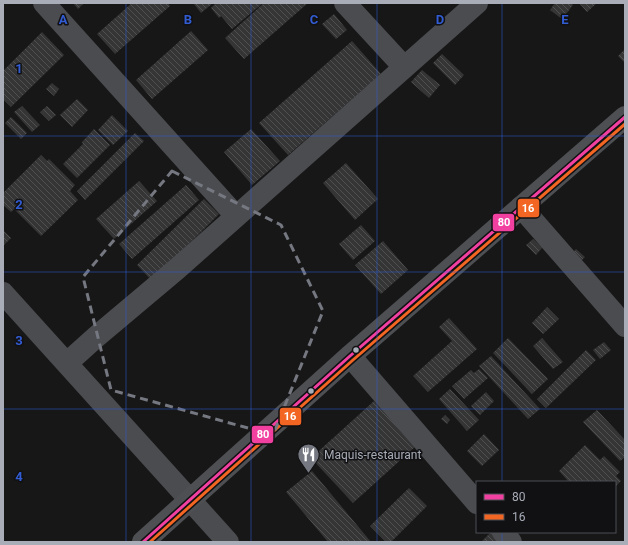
<svg xmlns="http://www.w3.org/2000/svg" width="628" height="545" font-family="Roboto,sans-serif">
<style>
.building{fill:url(#building-back-hatch)}
.lines{fill:none;stroke-linecap:round;stroke-linejoin:round}
.minor{stroke:#4b4c50;stroke-width:22}
.major{stroke:#4d4f52;stroke-width:22}
.bus-1-casing{stroke:#111113;stroke-width:6}
.bus-2-casing{stroke:#111113;stroke-width:6}
.bus-1{stroke:#f240a1;stroke-width:3}
.bus-2{stroke:#f26522;stroke-width:3}
.marked{fill:none;stroke:#757880;stroke-width:3;stroke-dasharray:8 5;stroke-linejoin:round}
.grid{fill:none;stroke:#325cd3;stroke-width:1;stroke-opacity:0.55}
.bus-dot{fill:#a8adb8;stroke:#111113;stroke-width:1.5}
.labels{text-anchor:middle;stroke-width:3;stroke-linejoin:round;paint-order:stroke}
.poi-label{font-size:12px;fill:#a8adb8;stroke:#111113;text-anchor:start}
.grid-label{font-size:13px;text-anchor:middle;font-weight:bold;fill:#325cd3;stroke:#111113;stroke-width:3;stroke-linejoin:round;paint-order:stroke}
.line-badge{stroke:#111113;stroke-width:1.5}
.badge-label{font-size:11px;text-anchor:middle;font-weight:bold;fill:#fff}
</style>
<defs>
<pattern id="building-back-hatch" width="6" height="6" patternUnits="userSpaceOnUse"><rect width="6" height="6" fill="#353536"/><path d="M-1 5l2 2M0 0l6 6M5-1l2 2" fill="none" stroke="#4f5051"/></pattern>
</defs>
<rect width="100%" height="100%" fill="#171717"/>
<path class="building" d="M73 3H84L78 9Z
M132 3H168L170 6 115 54 97 34Z
M195 3H213L201 13 194 4Z
M216 3H263L232 29 221 16 219 18 211 8Z
M264 3H308L244 59 225 38Z
M555 3H571L573 5 562 19 550 10Z
M579 3H597L587 12Z
M334 14 347 30 336 39 322 24Z
M191 31 208 50 152 99 136 80Z
M42 32 64 55 11 107 3 99V71Z
M352 41 381 74 288 155 259 123Z
M625 49V63L618 56Z
M442 54 464 75 455 85 433 63Z
M422 70 440 85 429 98 411 82Z
M52 83 59 89 54 96 46 89Z
M77 99 88 110 72 127 60 115Z
M22 106 40 125 32 132 14 112Z
M47 106 56 115 49 121 40 112Z
M112 115 128 131 113 145 98 130Z
M11 117 27 133 21 139 5 123Z
M94 129 110 145 77 178 63 164 83 144 82 142Z
M251 129 280 161 252 185 224 152Z
M135 133 144 141 85 200 77 191Z
M41 155 47 161 49 159 75 185 70 191 78 200 41 236 14 209 11 212 3 205V193Z
M346 163 378 199 355 220 323 183Z
M139 181 157 201 114 239 96 219Z
M186 185 199 200 132 259 119 244Z
M204 199 219 214 152 281 137 265Z
M361 225 375 241 353 260 339 244Z
M3 230 11 238 3 246Z
M533 239 542 248 536 255 526 245Z
M383 241 408 270 381 294 355 265Z
M576 249 585 257 579 263 571 255Z
M547 307 559 319 543 334 532 323Z
M449 318 477 349 428 392 413 376 452 341 439 327Z
M508 338 548 379 532 394 493 353Z
M542 338 563 362 553 369 533 346Z
M604 342 611 350 600 359 593 350Z
M586 350 596 360 546 408 537 399Z
M491 356 540 409 528 419 479 366Z
M479 369 488 378 464 399 452 386 471 370 474 373Z
M450 389 479 420 467 431 439 399Z
M486 392 494 401 480 415 471 406Z
M374 401 416 446 353 503 311 458Z
M597 410 625 440V457L620 461 583 422Z
M445 415 450 420 447 424 441 419Z
M484 434 499 450 482 466 467 451Z
M585 445 600 460 604 456 620 472 616 476 621 481 615 487V482H569L559 471Z
M312 471 371 542H328L286 492Z
M409 488 427 506 391 542H386L370 526Z
M491 532H493L503 542H481Z"/>
<g class="lines">
<path class="minor" d="M44 3 236 216
M345 3 404 67
M521 207 625 326
M3 293 228 542
M350 356 477 503
M67 363 96 337 178 268 477 3
M503 532 511 542"/>
<path class="major" d="M143 542 350 356 625 117"/>
<defs>
<path id="bus-1" d="M143 542 350 356 625 117"/>
<path id="bus-2" d="M150 542 353 360 625 124"/>
</defs>
<use href="#bus-1" class="bus-1-casing"/>
<use href="#bus-2" class="bus-2-casing"/>
<use href="#bus-1" class="bus-1"/>
<use href="#bus-2" class="bus-2"/>
</g>
<path class="marked" d="M172 171 281 225 323 311 273 435 111 390 83 277Z"/>
<path class="grid" d="M126 3V542M251 3V542M377 3V542M502 3V482M3 136H625M3 272H625M3 409H625M502 532V542"/>
<defs>
<symbol id="restaurant-pin" viewBox="-11 -11 22 30"><path d="M0 17L-7.5 6A9.5 9.5 0 1 1 7.5 6Z" fill="#757880" stroke="#111113"/><path d="M-5-6h1v4h1v-4h1v4h1v-4h1v5L-1.5 .5V6h-2V.5L-5-1ZM5-6V6H3V1.5H1.5Q1.5-4 5-6Z" fill="#fff"/></symbol>
</defs>
<g fill-rule="evenodd">
<use href="#restaurant-pin" x="296" y="442" width="25" height="34"/>
</g>
<g class="bus-dot">
<circle cx="356" cy="350" r="3.5"/>
<circle cx="311" cy="391" r="3.5"/>
</g>
<g class="labels">
<g class="poi-label">
<text x="324" y="459">Maquis-restaurant</text>
</g>
</g>
<g class="grid-label">
<text x="63" y="24">A</text>
<text x="188" y="24">B</text>
<text x="314" y="24">C</text>
<text x="440" y="24">D</text>
<text x="565" y="24">E</text>
<text x="19" y="73">1</text>
<text x="19" y="209">2</text>
<text x="19" y="345">3</text>
<text x="19" y="481">4</text>
</g>
<g class="line-badge">
<rect x="517" y="198" width="23" height="20" rx="4" fill="#f26522"/>
<rect x="492" y="213" width="23" height="19" rx="4" fill="#f240a1"/>
<rect x="279" y="407" width="23" height="19" rx="4" fill="#f26522"/>
<rect x="251" y="425" width="23" height="19" rx="4" fill="#f240a1"/>
</g>
<g class="badge-label">
<text x="528" y="212">16</text>
<text x="504" y="226">80</text>
<text x="290" y="420">16</text>
<text x="263" y="438">80</text>
</g>
<rect width="628" height="545" fill="none" stroke="#a8adb8" stroke-width="8"/>
<rect x="476" y="481" width="140" height="52" fill="#111113" stroke="#4d4f55"/>
<rect x="484" y="494" width="20" height="6" fill="#f240a1" stroke="#4d4f55"/>
<text x="512" y="501" font-size="12" fill="#a8adb8">80</text>
<rect x="484" y="514" width="20" height="6" fill="#f26522" stroke="#4d4f55"/>
<text x="512" y="521" font-size="12" fill="#a8adb8">16</text>
</svg>
